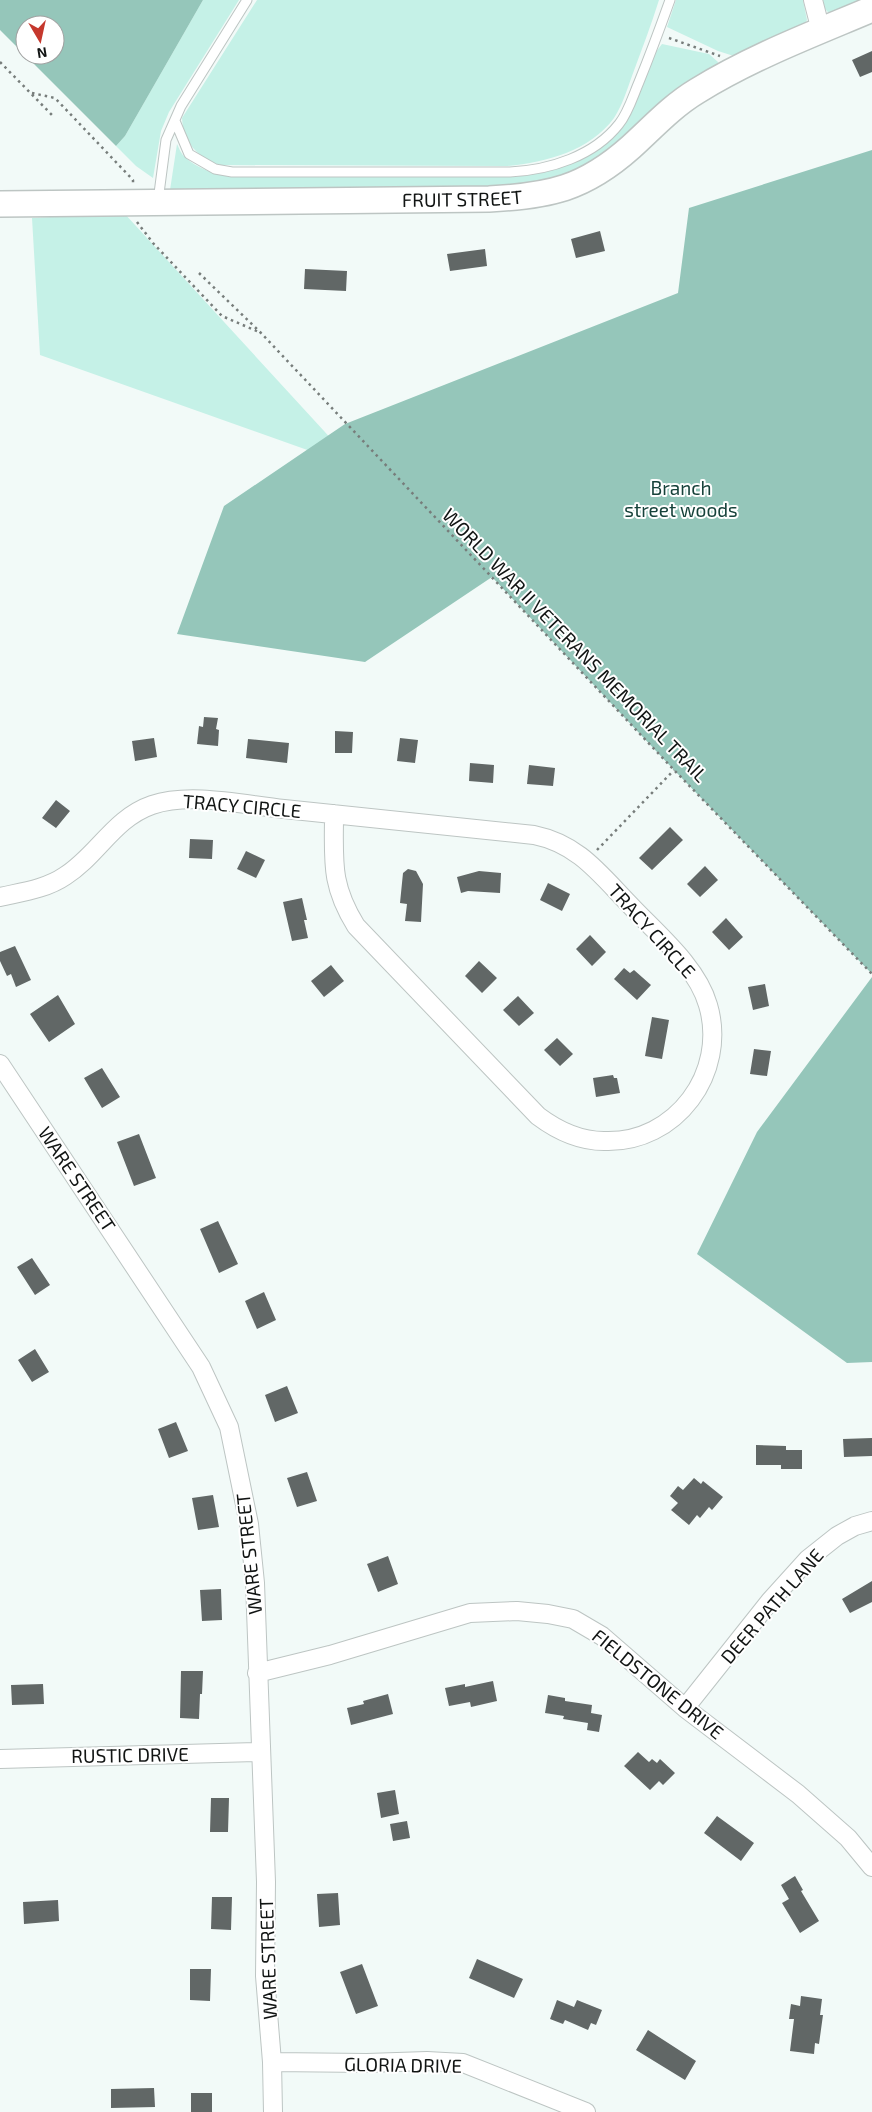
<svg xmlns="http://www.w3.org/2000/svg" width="872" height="2112" font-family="'Exo 2',sans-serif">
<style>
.green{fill:#c5f1e7}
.forest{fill:#95c6ba;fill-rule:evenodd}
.building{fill:#616766}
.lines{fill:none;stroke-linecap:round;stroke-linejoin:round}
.lane-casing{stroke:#bdc5c3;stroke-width:11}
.street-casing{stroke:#bdc5c3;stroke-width:20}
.secondary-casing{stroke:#bdc5c3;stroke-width:28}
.path{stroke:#777d7b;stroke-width:2.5;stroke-dasharray:2.5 4;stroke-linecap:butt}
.lane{stroke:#fff;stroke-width:9}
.street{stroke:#fff;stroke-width:18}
.secondary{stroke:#fff;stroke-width:25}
.labels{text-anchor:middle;stroke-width:4;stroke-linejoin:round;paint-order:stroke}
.street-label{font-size:19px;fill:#111413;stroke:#fff}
.park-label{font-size:19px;fill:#16423a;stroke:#fff}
</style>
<rect width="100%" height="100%" fill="#f2faf8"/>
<path class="green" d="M203 0H239L169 112 161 131 153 178 136 166 116 146 125 136Z
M257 0H659C651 26 641 51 632 76 627 90 622 106 614 118 590 151 546 162 508 166L220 165C198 159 183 141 182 118Z
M676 0H803L807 20 801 29 740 58 718 51 667 27Z
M823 0H872L831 15 825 9Z
M662 44 709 54 718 62 717 68 575 176 504 190H170L177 144C179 148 181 154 185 157 197 169 216 174 232 177H511C554 173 598 159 626 122L655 53Z
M124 213 358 468 40 355 32 218Z"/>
<path class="forest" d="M0 0H203L125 136 116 146 0 30ZM25 25H55V55H25Z
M872 150V974L674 770 492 577 365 662 177 634 224 506 345 424 678 293 689 208Z
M872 977V1362L847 1363 697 1254 757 1132Z"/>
<path class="building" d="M872 51V72L860 77 852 60Z
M600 231 605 251 576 258 571 239Z
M485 249 487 266 450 271 447 254Z
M305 269 347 271 346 291 304 289Z
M204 717 218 718 216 729 219 730 218 746 197 744 199 726 203 727Z
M335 731 353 732 352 753H335Z
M154 738 157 757 135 761 132 741Z
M400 738 418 740 415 763 397 761Z
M248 739 289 743 287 763 246 758Z
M470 763 494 765 493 783 469 781Z
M529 765 555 768 553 786 527 784Z
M56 800 70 811 56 828 42 818Z
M670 827 683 840 652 870 639 858Z
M190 839 213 840 212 859 189 858Z
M246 851 265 860 256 878 237 869Z
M705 866 718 880 700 897 687 884Z
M408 869 416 871 423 884 421 922 405 921 407 904 400 903 403 873Z
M479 871 501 873 500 893 468 891 461 893 457 877Z
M548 883 570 894 562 911 540 900Z
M302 898 307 920H304L308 938 292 941 283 902Z
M726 918 743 937 729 950 712 932Z
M590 935 606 952 592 966 576 949Z
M15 946 31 980 16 987 11 974 7 976 0 961V952Z
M479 961 497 978 482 993 465 976Z
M331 965 344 981 324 997 311 981Z
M624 968 630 973 634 970 651 985 637 1000 614 979Z
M765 984 769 1006 753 1010 748 987Z
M58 995 75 1024 49 1042 30 1014Z
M518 996 534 1013 519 1026 503 1010Z
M652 1017 669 1020 662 1059 645 1056Z
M557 1038 573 1054 560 1066 544 1050Z
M754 1049 771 1051 767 1076 750 1074Z
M102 1068 120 1097 102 1108 84 1078Z
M613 1075 614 1078H617L620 1093 596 1097 593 1078Z
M139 1134 156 1178 134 1186 117 1142Z
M218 1221 238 1264 219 1273 200 1229Z
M32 1258 50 1285 35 1295 17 1267Z
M264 1292 276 1320 257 1329 245 1301Z
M35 1349 49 1372 32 1382 18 1360Z
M287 1386 298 1413 275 1422 265 1395Z
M176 1422 188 1451 169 1458 158 1429Z
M872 1438V1456L844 1457 843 1439Z
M756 1445 786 1446V1450H802V1469H781V1465H756Z
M307 1472 317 1501 297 1507 287 1478Z
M694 1478 701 1484 703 1481 723 1497 712 1510 709 1507 700 1518 697 1515 689 1525 671 1510 678 1503 670 1496 678 1486 683 1490Z
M213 1495 219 1527 198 1530 192 1498Z
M388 1556 398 1584 378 1592 367 1564Z
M872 1581V1602L850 1613 842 1599Z
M221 1589 222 1620 202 1621 200 1590Z
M181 1671H203L202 1694H200L199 1719 180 1718Z
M493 1681 497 1701 471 1707 470 1702 449 1706 445 1688 465 1684V1687Z
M43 1684 44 1704 12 1705 11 1685Z
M388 1694 393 1714 351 1725 347 1708 364 1704 363 1701Z
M548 1695 565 1698V1701L592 1705 591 1713 602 1715 599 1732 587 1730 588 1723 563 1719 564 1716 545 1713Z
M638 1752 649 1762 652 1759 657 1763 660 1759 675 1773 663 1785 659 1781 650 1790 624 1766Z
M395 1790 399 1814 381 1818 377 1793Z
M211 1798H229L228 1832H210Z
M717 1816 754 1843 741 1861 704 1833Z
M407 1821 410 1838 393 1841 390 1824Z
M795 1876 803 1890 801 1891 819 1921 800 1933 782 1903 789 1899 781 1885Z
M338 1893 340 1925 319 1927 317 1894Z
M212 1897H232L231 1930 211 1929Z
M58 1900 59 1921 24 1924 23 1902Z
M477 1959 523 1979 514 1998 469 1978Z
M362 1964 378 2006 356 2014 340 1972Z
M190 1969H211L210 2001 190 2000Z
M801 1996 822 1999 820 2015H823L819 2044 815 2043 814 2054 790 2051 794 2019H789L791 2004 800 2006Z
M557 2000 574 2007 577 2000 602 2010 596 2025 591 2023 588 2030 565 2020 563 2024 550 2019Z
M648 2030 696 2061 685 2080 636 2050Z
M154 2088 155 2107 111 2108V2089Z
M191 2093H212V2112H191Z"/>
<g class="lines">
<defs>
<path id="lane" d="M175 121 189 154 215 169 232 172H510C550 170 594 156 619 124 628 113 633 96 639 82 650 55 660 28 670 0
M158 201 166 140 181 106 247 0"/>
<path id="street" d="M813 0 821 31
M0 897C22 892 46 889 65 876 97 856 114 818 152 805 191 792 244 805 284 809 367 817 450 826 534 835 578 844 599 873 629 904 656 933 697 966 708 1005 728 1072 676 1144 604 1141 579 1141 558 1131 538 1116L356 926C330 884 334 861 334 814
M0 1064 201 1367 229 1427 249 1524 255 1583 266 1882 265 1976 272 2062 273 2112
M257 1673 330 1655 470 1613 517 1611 548 1614 573 1619 602 1636 685 1708 798 1794 848 1838 872 1867
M685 1708 770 1601 808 1559 837 1536 855 1526 872 1521
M0 1759 260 1752
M272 2062 367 2063 427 2061 463 2063 586 2112"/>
<g id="secondary">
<path id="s1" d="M0 204 489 199C549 196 584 189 631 147 652 128 672 106 697 91 752 57 813 34 872 9"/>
</g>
</defs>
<use href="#lane" class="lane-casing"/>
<use href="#street" class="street-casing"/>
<use href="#secondary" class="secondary-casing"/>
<path class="path" d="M669 38 720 56
M0 62 53 116
M32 93 55 98 133 180V184
M137 222 153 243 222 316 259 332
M199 273 261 333 674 770 872 974
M597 850 674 770"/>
<use href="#lane" class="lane"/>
<use href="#street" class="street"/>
<use href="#secondary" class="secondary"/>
</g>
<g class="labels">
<g class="street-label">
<text dy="7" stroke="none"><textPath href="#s1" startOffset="462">FRUIT STREET</textPath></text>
<text transform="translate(575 645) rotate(46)" y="7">WORLD WAR II VETERANS MEMORIAL TRAIL</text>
<text transform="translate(242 806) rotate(5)" y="7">TRACY CIRCLE</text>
<text transform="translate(652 931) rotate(48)" y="7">TRACY CIRCLE</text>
<text transform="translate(77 1179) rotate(56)" y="7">WARE STREET</text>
<text transform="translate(249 1554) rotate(-96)" y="7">WARE STREET</text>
<text transform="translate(772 1606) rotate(-49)" y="7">DEER PATH LANE</text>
<text transform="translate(658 1684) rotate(39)" y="7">FIELDSTONE DRIVE</text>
<text transform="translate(130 1755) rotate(-1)" y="7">RUSTIC DRIVE</text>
<text transform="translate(268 1959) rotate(-92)" y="7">WARE STREET</text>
<text transform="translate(403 2065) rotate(1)" y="7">GLORIA DRIVE</text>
</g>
<g class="park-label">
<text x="681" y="495">Branch<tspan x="681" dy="22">street woods</tspan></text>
</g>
</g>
<g transform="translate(40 40) rotate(171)"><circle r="24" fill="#ffffff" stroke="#a0a1a1"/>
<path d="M0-4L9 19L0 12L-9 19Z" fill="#c5382d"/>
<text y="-8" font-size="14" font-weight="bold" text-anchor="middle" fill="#111413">N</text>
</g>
</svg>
